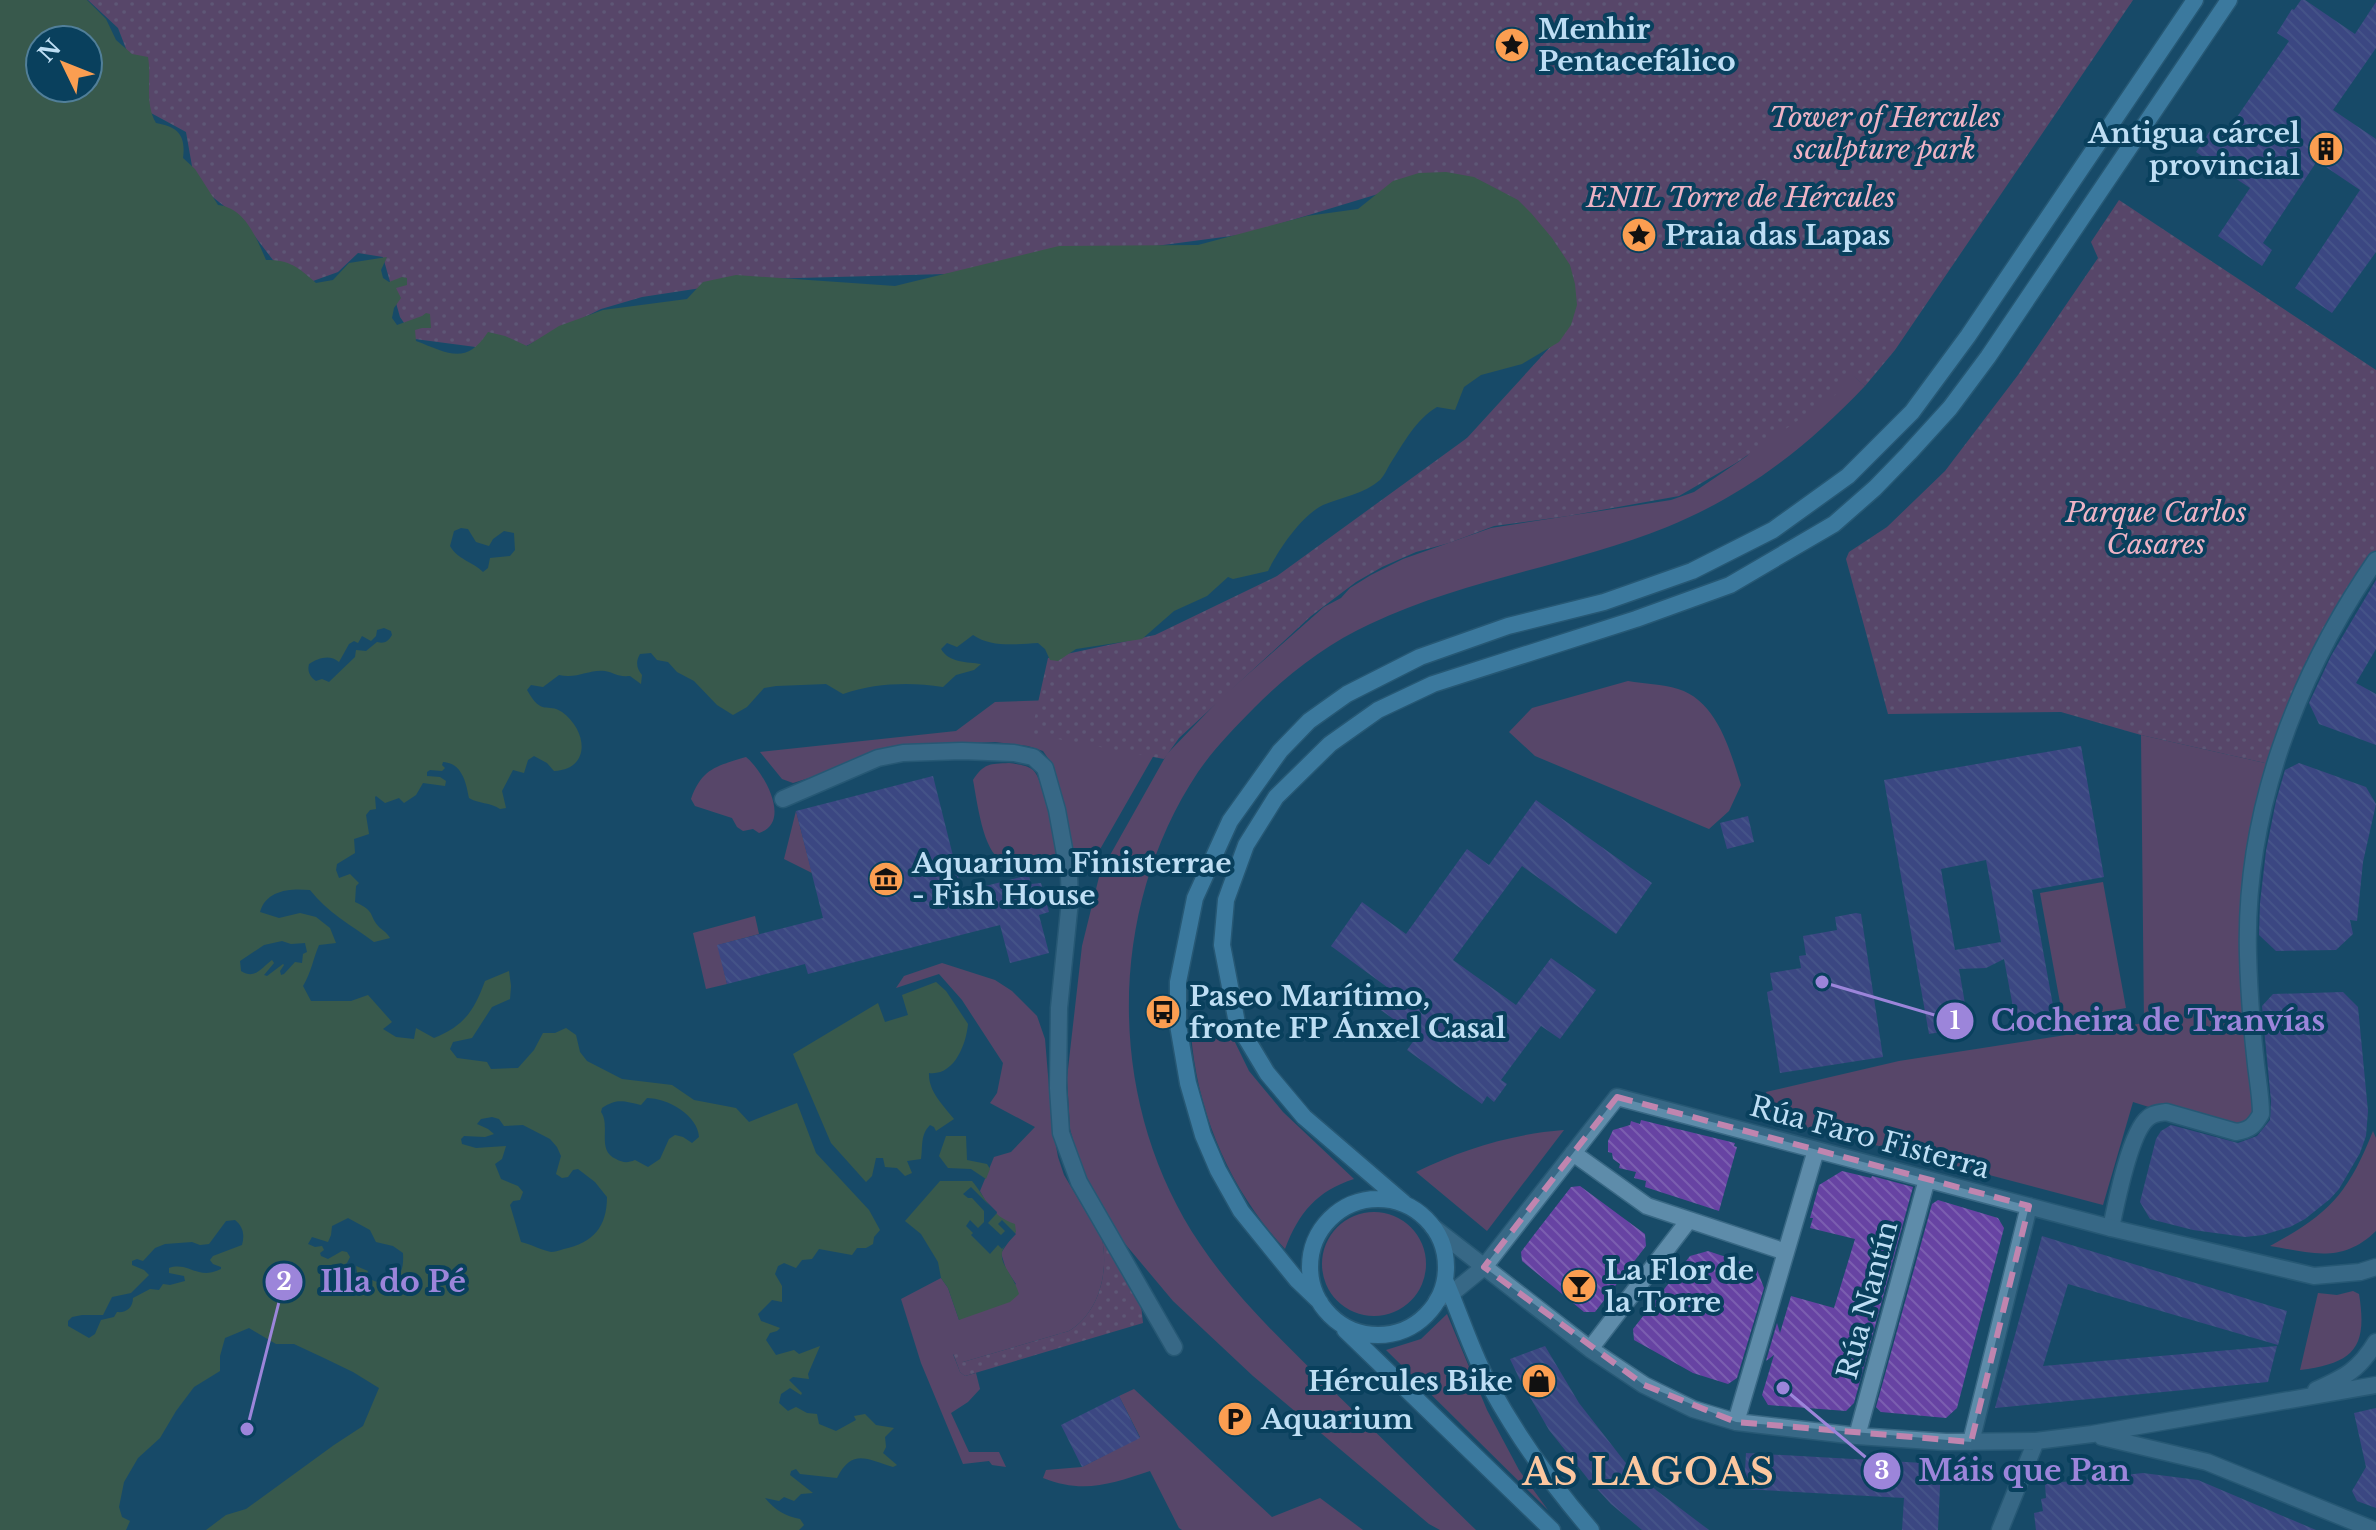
<svg xmlns="http://www.w3.org/2000/svg" width="2376" height="1530" font-family="'Libre Baskerville',serif">
<style>
.grass{fill:#a5426a}
.park{fill:url(#park-dots)}
.water{fill:#606b2a;fill-rule:evenodd}
.pier{fill:#184b68}
.building{fill:url(#building-back-hatch);fill-rule:evenodd}
.lines{fill:none;stroke-linecap:round;stroke-linejoin:round}
.pedestrian-casing{stroke:#396884;stroke-width:19}
.minor-casing{stroke:#396884;stroke-width:19}
.secondary-casing{stroke:#396884;stroke-width:19}
.pedestrian{stroke:#5e8caa;stroke-width:16}
.minor{stroke:#5e8caa;stroke-width:16}
.secondary{stroke:#66b2e1;stroke-width:16}
.marked{fill:none;stroke:#c085af;stroke-width:6;stroke-dasharray:16 10;stroke-linejoin:round}
.labels{text-anchor:middle;stroke-width:8;stroke-linejoin:round;paint-order:stroke}
.poi-label{font-size:28px;font-weight:bold;fill:#bedef4;stroke:#09405d;text-anchor:start}
.park-label{font-size:28px;font-style:italic;fill:#eeb3c5;stroke:#09405d}
.street-label{font-size:28px;fill:#bedef4;stroke:#09405d}
.district-label{font-size:36px;font-weight:bold;letter-spacing:2px;fill:#fcc79f;stroke:#09405d}
.leader{fill:none;stroke:#9c85da;stroke-width:3}
.callout-dot{fill:#9c85da;stroke:#09405d;stroke-width:3}
.mark-label{font-size:24px;text-anchor:middle;font-weight:bold;fill:#fff}
.callout-label{font-size:30px;text-anchor:middle;font-weight:bold;fill:#9c85da;stroke:#09405d;stroke-width:8;stroke-linejoin:round;paint-order:stroke}
</style>
<defs>
<pattern id="park-dots" width="8" height="8" patternUnits="userSpaceOnUse" patternTransform="scale(2)"><rect width="8" height="8" fill="#a5426a"/><path d="M2 2h.1M6 6h.1" fill="none" stroke="#b36687" stroke-width="1.8" stroke-linecap="round"/></pattern>
<pattern id="building-back-hatch" width="6" height="6" patternUnits="userSpaceOnUse" patternTransform="scale(2)"><rect width="6" height="6" fill="#6743a3"/><path d="M-1 5l2 2M0 0l6 6M5-1l2 2" fill="none" stroke="#7b5eb0"/></pattern>
</defs>
<rect width="100%" height="100%" fill="#184b68"/>
<path class="grass" d="M1826 351 1865 386C1806 448 1747 494 1667 527 1570 566 1465 579 1370 624 1326 644 1287 675 1254 708 1234 728 1214 749 1198 772 1105 912 1106 1105 1200 1244 1235 1296 1280 1339 1324 1382 1375 1431 1425 1481 1476 1530H1440L1429 1524 1253 1376 1173 1301 1121 1239 1097 1199 1079 1161 1070 1129 1067 1078 1082 946 1100 873 1167 754 1221 698 1324 607 1341 598 1350 588 1371 575 1403 559 1491 528 1671 500 1694 492 1747 456Z
M1481 434 1391 537 1158 748 1087 872 1078 874 1054 767 1043 751 1028 746 995 742 911 746 793 783 782 779 760 752 956 731 995 702 1054 700 1143 686 1459 448 1467 438Z
M1628 681C1644 684 1662 684 1678 689 1717 701 1730 750 1741 785L1729 811 1709 829 1535 756 1509 732 1532 708Z
M2141 735 2274 765 2252 865 2255 1125 2222 1130 2133 1102 2103 1205 1772 1118 1766 1092 1899 1061 2144 1023Z
M746 757C763 771 793 822 759 833L753 829 743 831 737 827 732 818 695 806 691 799C702 768 717 766 746 757Z
M1009 763C1016 764 1027 765 1033 770 1044 780 1054 839 1058 856 1041 860 1019 867 1002 860 983 853 977 800 973 780 984 763 990 764 1009 763Z
M796 811 812 873 784 859Z
M2103 882 2126 1008 2063 1019 2040 893Z
M755 916 759 934 718 945 727 984 706 989 693 933Z
M942 963 995 980 1012 991 1037 1016 1045 1039 1052 1124 1058 1157 1064 1175 1102 1239C1109 1272 1099 1313 1069 1331L963 1362 953 1354 960 1372 965 1376 976 1373 980 1389 968 1402 951 1413 969 1452H999L1006 1467 992 1465 989 1461 963 1464 921 1363 901 1299 941 1278 948 1288 959 1320 1016 1284 1006 1269 1001 1253 1016 1231 996 1214 997 1212 985 1200 980 1191 994 1157 1011 1152 1035 1127 990 1103 997 1093 1003 1063 962 1000 939 974 896 988 904 976Z
M1229 1030 1249 1071 1283 1112 1354 1179C1317 1191 1299 1212 1285 1249 1230 1190 1197 1113 1191 1033Z
M1564 1130 1487 1231 1416 1172C1463 1149 1512 1134 1564 1130Z
M2373 1131 2376 1138V1231C2342 1264 2312 1253 2270 1246 2329 1214 2348 1194 2373 1131Z
M1322 1264a52 52 0 1 1 104 0a52 52 0 1 1-104 0Z
M2353 1291 2359 1294C2368 1349 2353 1363 2300 1370L2318 1293 2337 1295Z
M1447 1314 1487 1410 1519 1470 1548 1510 1386 1350 1421 1339Z
M1134 1389 1272 1517 1320 1498 1363 1530H1182L1179 1528 1150 1471C1111 1484 1083 1494 1043 1478L1046 1470 1082 1467 1140 1437 1119 1396Z"/>
<path class="park" d="M88 0H2133L1895 350 1865 386 1852 375 1835 395 1736 463 1679 496 1568 516 1494 526 1449 543 1416 552 1382 567 1356 582 1311 616 1179 738 1164 759 1031 734 1048 658 1155 635 1277 576 1467 438 1551 346 1411 184 1246 234 945 274 760 279 642 297 601 309 514 352 415 339 400 317 383 257 358 253 338 272 313 281 286 277 243 221 195 183 186 132 151 113 118 28Z
M2119 200 2376 370V560L2352 595 2274 765 2141 735 2061 712 1888 714 1846 559 1849 552 1887 527 1945 471 2018 375 2098 258 2091 242Z
M1102 1239 1141 1305 1143 1323 965 1376 960 1372 953 1353 959 1351 963 1362 1069 1331C1099 1313 1109 1272 1102 1239Z"/>
<path class="water" d="M0 0H87L106 19 116 40 132 54 148 57C152 79 144 102 156 123 178 127 186 135 183 158L195 169 218 205C245 208 256 237 266 260 290 260 298 267 316 283L333 280 349 263 387 257 381 270 383 278 389 282 402 277 407 278V285L396 288 401 298 394 308 392 318 397 325 422 316 426 313 430 314 431 328H422L415 330 416 341C448 353 466 366 488 332L505 336 527 346 559 326 603 310 687 299 703 282 736 275 895 286 1059 246 1198 245 1307 216 1358 209 1393 181 1419 173 1446 172 1474 177 1518 200 1531 213 1552 238 1570 265 1575 284 1577 305 1571 325 1559 342 1522 364 1481 375 1464 387 1455 410 1437 407C1415 420 1404 443 1390 464 1387 469 1384 476 1380 480 1364 494 1342 497 1323 505 1302 515 1278 550 1268 571L1233 579 1228 577 1207 596 1174 611 1142 639 1076 649 1058 661 1050 660 1045 649 1038 643C1017 644 992 648 973 635L957 647 947 643 941 649C949 663 967 662 981 664L974 670 956 675 943 687C910 682 875 683 843 694L826 684 776 686 764 688 747 707 733 715 717 705 694 681 677 672 668 662 657 660 651 653 640 654C635 662 637 669 642 675L641 684 630 676C616 677 616 673 605 671 589 669 578 679 559 675L543 687 531 685 527 690C542 717 547 702 562 712 587 730 592 769 554 771L547 763 534 756 528 760 524 773 513 770 502 791 506 808 500 809C490 802 479 804 469 798 466 782 462 763 443 762L442 765 445 768 442 771 430 770 427 772V776L440 777 446 781 445 786 423 783 416 795 404 803 399 798 385 803 376 796 375 797 376 809 370 810 366 815 369 834 354 839 355 853 337 864 336 870 339 878 350 874 359 883 356 886 355 902C377 912 368 916 380 928 384 931 387 933 390 938L374 942C351 925 327 912 310 890 290 888 266 890 260 912L279 918 300 913 316 917 330 928 336 943 319 945C313 959 311 973 303 986L311 1001H351L368 995 392 1022 383 1029 396 1037 414 1039 416 1028 434 1038C464 1026 474 1011 485 981L509 971 511 986 510 999 492 1007 472 1038 453 1042 450 1049 457 1058 487 1062 491 1069 518 1068 534 1050 543 1033H555L566 1028 576 1035 580 1052 587 1061 622 1079 672 1085 694 1100 736 1108 749 1122 797 1103 816 1153 869 1210 880 1230 874 1237 873 1244 866 1248H857L852 1255 819 1249 812 1259 802 1260 796 1268 784 1263 778 1266 775 1274 782 1286V1302L772 1300 758 1314 761 1321 780 1328 777 1331 770 1333 766 1340 776 1355 794 1350 799 1354 820 1346 808 1374 809 1379 793 1377 789 1380 802 1393 801 1395 790 1388 781 1394 779 1403 788 1411 796 1407 807 1413 817 1414 819 1424 836 1431 856 1420 854 1416 865 1414 876 1425 894 1428 885 1437 886 1447 883 1453 897 1465 893 1467C867 1459 852 1448 837 1478L800 1474 796 1469 791 1471 790 1475 813 1493 801 1494 794 1501 784 1497 779 1501 765 1498C775 1510 785 1516 800 1519L804 1525 799 1530H206L226 1515 246 1509 334 1445 363 1426 379 1388 353 1372 324 1358 294 1344H276L249 1328 225 1338 220 1356V1371L194 1387 176 1411 160 1438 138 1458 124 1482 119 1507 122 1517 130 1521 126 1530H0ZM40 40H88V88H40ZM461 528 468 529 476 542 489 546 493 539 504 531 514 533 515 550 510 556 490 558 488 568 483 572C472 561 458 560 450 546L454 531ZM384 628 391 631 392 635C388 642 384 644 377 642L366 651 356 650 355 657 329 682 322 679 316 681C310 677 307 671 309 664 318 658 330 654 339 662L349 644 354 641 358 643 362 636 371 641 376 636 377 630ZM282 941 291 944 305 943 307 952 303 954 302 963 295 962 284 974 281 975 280 971 284 965 283 964 267 976 264 975 274 963 272 960C261 968 255 980 241 971L240 961 264 945ZM647 1098C667 1098 698 1115 699 1137L692 1143 683 1137 675 1135 669 1139 660 1159 648 1167 635 1160C628 1163 623 1163 616 1159 596 1150 611 1126 601 1112L602 1108C617 1098 624 1101 641 1105ZM492 1117 499 1119 504 1126 523 1125 550 1139 557 1147 561 1156 556 1174 562 1178 568 1177 573 1170 578 1169 595 1182 607 1197C607 1227 593 1243 564 1249 560 1250 555 1252 551 1252 544 1251 530 1244 521 1242L510 1205 513 1201 520 1200 523 1192 518 1186 501 1179 495 1164 502 1159 506 1146 476 1148 462 1144 461 1139 464 1136 485 1137 494 1134 488 1129 477 1124 481 1119ZM348 1218 370 1230 376 1242 393 1246 403 1253C404 1267 401 1276 392 1286L374 1281 366 1276 368 1271 356 1266 357 1273 354 1277 343 1274 339 1267 347 1263 350 1257 347 1252 342 1251 328 1259 321 1256 320 1253 324 1250 322 1246 315 1247 308 1244 312 1237 328 1242 331 1235 332 1226ZM235 1220C243 1226 245 1235 242 1245L213 1256 210 1260 213 1264 221 1267V1269C197 1281 189 1261 169 1268V1273L184 1276 185 1281 170 1285 163 1284 159 1290 150 1289 133 1298C133 1308 126 1313 117 1312L114 1317 101 1320 95 1334 89 1338 68 1326V1321L72 1317 82 1315H103L112 1297 131 1293 149 1275 144 1270 132 1265V1261L137 1259 143 1261 155 1248 165 1244 192 1242 200 1245 209 1244 226 1221Z
M936 982 946 991 968 1024C966 1045 954 1076 929 1073 928 1091 943 1105 954 1119L936 1131 934 1127 930 1125C920 1135 923 1146 921 1159L907 1161 912 1173 905 1176 897 1168 885 1167 883 1158H876L872 1176 866 1182 831 1143 793 1054 878 1003 885 1022 908 1015 902 995Z
M946 1136H966L967 1160 987 1164 990 1169 986 1179 971 1169 948 1168 939 1156Z
M940 1181H972C988 1200 989 1215 1015 1224L1016 1232C987 1260 1010 1264 1019 1294L1010 1302 959 1320 948 1288 941 1278 938 1262 921 1234 905 1221Z"/>
<path class="pier" d="M971 1187 997 1213 988 1223 1001 1235 1005 1231 998 1224 1002 1220 1016 1234 1002 1249 998 1245 990 1254 971 1235 973 1233 966 1226 970 1220 978 1228 984 1222V1211L972 1198H968L963 1194Z"/>
<path class="building" d="M2301 0H2305L2355 34 2376 2V48L2333 110 2376 139V252L2332 313 2295 288 2360 190 2317 161 2263 243 2272 250 2262 266 2218 236 2250 188 2196 152 2212 128 2224 136 2289 41 2277 33 2292 9 2294 10Z
M2376 580V649L2356 683 2376 694V745L2319 724 2309 703 2331 656Z
M2081 746 2104 877 2032 890 2054 1011 2015 1018 2004 959 1986 968 1959 969 1969 1027 1929 1034 1884 780ZM1986 860 2001 942 1955 950 1941 869Z
M2299 763 2366 787 2376 804 2363 862 2357 921 2350 920 2353 934 2336 950 2276 951 2259 935 2260 903 2266 851 2276 801 2285 770Z
M933 776 962 892 1029 875 1031 884 1041 883 1049 912 1039 915 1049 953 1010 963 1000 925 808 974 805 964 727 984 717 945 823 918 796 811Z
M1536 800 1652 883 1616 934 1522 866 1453 960 1516 1005 1551 958 1596 990 1560 1039 1541 1026 1501 1080 1507 1084 1494 1102 1487 1096 1482 1104 1407 1050 1417 1036 1378 1008 1391 990 1331 946 1362 902 1406 934 1467 849 1489 865Z
M1748 816 1754 842 1727 849 1720 823Z
M1856 913 1861 914 1883 1057 1780 1073 1767 992 1773 990 1770 973 1801 968 1799 956 1806 955 1803 936 1837 930 1835 917Z
M2343 992 2358 1007 2368 1111 2366 1136 2360 1153 2339 1189 2330 1199 2305 1219 2290 1227 2263 1235 2245 1237 2193 1230 2150 1219 2140 1202 2156 1139 2161 1131 2171 1125 2238 1143 2257 1136 2270 1120 2271 1101 2262 1006 2273 994Z
M1641 1120 1735 1143 1734 1146 1737 1147 1719 1211 1645 1187 1646 1181 1634 1178 1636 1172 1619 1168 1620 1164 1613 1159 1612 1153 1608 1152V1141L1613 1130 1630 1125 1631 1121 1640 1124Z
M1842 1171 1871 1178 1872 1176 1913 1187 1854 1403 1846 1411 1768 1405 1762 1395 1774 1355 1766 1361 1777 1323 1780 1333 1791 1296 1834 1308 1855 1239 1810 1228 1813 1218H1810L1819 1185Z
M1580 1186 1645 1234 1646 1246 1595 1312H1584L1522 1261 1521 1252 1533 1236 1571 1187Z
M1938 1200 1998 1218 2004 1228 1957 1408 1946 1418 1881 1412 1876 1407 1932 1204Z
M2042 1236 2287 1311 2278 1345 2068 1284 2043 1366 2277 1346 2268 1382 1995 1408Z
M1708 1251 1756 1267 1764 1288 1737 1378 1728 1384 1693 1373 1634 1340 1633 1329 1690 1256Z
M1545 1346 1579 1403 1625 1462 1656 1490 1709 1530H1642L1611 1504 1588 1479 1549 1430 1519 1378 1510 1359Z
M1119 1396 1140 1438 1082 1467 1061 1425Z
M2376 1408V1508L2357 1501 2352 1491 2366 1467 2354 1413Z
M1746 1453 1941 1464 1938 1530H1902L1904 1498 1744 1489Z
M2143 1473 2198 1480 2316 1530H2036L2034 1513 2043 1511 2041 1499 2046 1498 2045 1484Z"/>
<g class="lines">
<defs>
<path id="pedestrian" d="M783 799 878 758 903 753 962 751 1014 753 1033 757 1045 768 1057 810 1069 876 1070 901 1059 1008 1058 1088 1061 1133 1079 1182 1174 1347
M2111 1228C2116 1204 2130 1132 2148 1118 2153 1113 2160 1113 2166 1112L2236 1132C2250 1130 2254 1126 2261 1114 2261 1098 2258 1082 2256 1065 2252 1029 2249 992 2248 955 2244 813 2296 676 2376 560"/>
<path id="minor" d="M1573 1153 1647 1206 1786 1252
M1433 1227 1590 1349 1644 1385 1693 1409 1736 1422 1857 1436 1946 1442 2036 1441 2092 1434 2376 1385
M1437 1300 1451 1294 1484 1267 1617 1097 2111 1228 2314 1276 2360 1272 2376 1267
M1590 1349 1689 1220
M2316 1390C2345 1377 2359 1370 2376 1342
M1736 1422 1816 1150
M1857 1436 1927 1179
M2102 1437 2207 1462 2374 1530
M1971 1442 2029 1206
M2000 1530 2036 1441"/>
<path id="secondary" d="M1310 1267a68 68 0 1 1 136 0a68 68 0 1 1-136 0Z
M1404 1203 1304 1117 1267 1073 1237 1023 1222 945 1226 900 1246 845 1276 797 1330 744 1378 710 1433 684 1636 619 1730 585 1834 524 1875 488 1909 453 1950 408 1988 357 2229 0
M1445 1280C1461 1316 1472 1354 1491 1388 1519 1439 1553 1486 1591 1530
M1320 1302 1297 1280 1241 1211 1218 1170 1203 1135 1188 1083 1178 1025V982L1195 898 1230 821 1280 751 1309 721 1347 694 1420 657 1508 626 1604 602 1692 571 1773 530 1848 476 1912 412 1968 336 2195 0
M1345 1330 1552 1530"/>
</defs>
<use href="#pedestrian" class="pedestrian-casing"/>
<use href="#minor" class="minor-casing"/>
<use href="#secondary" class="secondary-casing"/>
<use href="#pedestrian" class="pedestrian"/>
<use href="#minor" class="minor"/>
<use href="#secondary" class="secondary"/>
</g>
<path d="M0 0H2376V1530H0ZM1617 1097 2029 1206 1971 1442 1736 1422 1644 1385 1484 1267Z" fill="#184b68" fill-opacity=".55" fill-rule="evenodd"/>
<path class="marked" d="M1617 1097 2029 1206 1971 1442 1736 1422 1644 1385 1484 1267Z"/>
<defs>
<symbol id="sight-disc" viewBox="-11 -11 22 22"><circle r="9.5" fill="#fb9e51" stroke="#09405d"/><path d="M0-6L1.8-2.2L6-1.7L2.9 1.2L3.7 5.4L0 3.3L-3.7 5.4L-2.9 1.2L-6-1.7L-1.8-2.2Z" fill="#111"/></symbol>
<symbol id="building-disc" viewBox="-11 -11 22 22"><circle r="9.5" fill="#fb9e51" stroke="#09405d"/><path d="M-4-6H4V6H1V3H-1V6H-4ZM-2.5-4.3h1.7v1.8h-1.7ZM.8-4.3h1.7v1.8H.8ZM-2.5-1h1.7V.8h-1.7ZM.8-1h1.7V.8H.8Z" fill="#111"/></symbol>
<symbol id="museum-disc" viewBox="-11 -11 22 22"><circle r="9.5" fill="#fb9e51" stroke="#09405d"/><path d="M0-6L6-3V-2H-6V-3ZM-5-1h2V3h-2ZM-1-1h2V3h-2ZM3-1h2V3H3ZM-6 4H6V6H-6Z" fill="#111"/></symbol>
<symbol id="bus-disc" viewBox="-11 -11 22 22"><circle r="9.5" fill="#fb9e51" stroke="#09405d"/><path d="M-5-6H5V4H4V6H2V4H-2V6H-4V4H-5ZM-3.5-4V0h7V-4ZM-3.5 1.2v1.5H-2V1.2ZM2 1.2v1.5H3.5V1.2Z" fill="#111"/></symbol>
<symbol id="bar-disc" viewBox="-11 -11 22 22"><circle r="9.5" fill="#fb9e51" stroke="#09405d"/><path d="M-6-5H6L.8 .8V4.5H3.5V6h-7V4.5H-.8V.8Z" fill="#111"/></symbol>
<symbol id="shop-disc" viewBox="-11 -11 22 22"><circle r="9.5" fill="#fb9e51" stroke="#09405d"/><path d="M-5-2.5h2.3a2.7 3.5 0 0 1 5.4 0H5L5.5 6h-11ZM-1.5-2.5h3a1.5 2.3 0 0 0-3 0Z" fill="#111"/></symbol>
<symbol id="parking-disc" viewBox="-11 -11 22 22"><circle r="9.5" fill="#fb9e51" stroke="#09405d"/><path d="M-3.5-5.5H1a3.5 3.5 0 0 1 0 7H-1V5.5H-3.5ZM-1-3.4V-.6H.8a1.4 1.4 0 0 0 0-2.8Z" fill="#111"/></symbol>
</defs>
<g fill-rule="evenodd">
<use href="#sight-disc" x="1492" y="25" width="40" height="40"/>
<use href="#building-disc" x="2306" y="129" width="40" height="40"/>
<use href="#sight-disc" x="1619" y="215" width="40" height="40"/>
<use href="#museum-disc" x="866" y="859" width="40" height="40"/>
<use href="#bus-disc" x="1143" y="992" width="40" height="40"/>
<use href="#bar-disc" x="1559" y="1266" width="40" height="40"/>
<use href="#shop-disc" x="1519" y="1361" width="40" height="40"/>
<use href="#parking-disc" x="1215" y="1399" width="40" height="40"/>
</g>
<g class="labels">
<g class="poi-label">
<text x="1538" y="39">Menhir<tspan x="1538" dy="32">Pentacefálico</tspan></text>
<text x="2300" y="143" text-anchor="end">Antigua cárcel<tspan x="2300" dy="32">provincial</tspan></text>
<text x="1665" y="245">Praia das Lapas</text>
<text x="912" y="873">Aquarium Finisterrae<tspan x="912" dy="32">- Fish House</tspan></text>
<text x="1189" y="1006">Paseo Marítimo,<tspan x="1189" dy="32">fronte FP Ánxel Casal</tspan></text>
<text x="1605" y="1280">La Flor de<tspan x="1605" dy="32">la Torre</tspan></text>
<text x="1513" y="1391" text-anchor="end">Hércules Bike</text>
<text x="1261" y="1429">Aquarium</text>
</g>
<g class="park-label">
<text x="1885" y="127">Tower of Hercules<tspan x="1885" dy="32">sculpture park</tspan></text>
<text x="1741" y="207">ENIL Torre de Hércules</text>
<text x="2156" y="522">Parque Carlos<tspan x="2156" dy="32">Casares</tspan></text>
</g>
<g class="street-label">
<text transform="translate(1870 1137) rotate(15)" y="10">Rúa Faro Fisterra</text>
<text transform="translate(1867 1300) rotate(-75)" y="10">Rúa Nantín</text>
</g>
<g class="district-label">
<text x="1649" y="1485">AS LAGOAS</text>
</g>
</g>
<path class="leader" d="M1822 982L1955 1021M247 1429L284 1282M1783 1388L1882 1471"/>
<g class="callout-dot">
<circle cx="1822" cy="982" r="8"/>
<circle cx="247" cy="1429" r="8"/>
<circle cx="1783" cy="1388" r="8"/>
<circle cx="1955" cy="1021" r="20"/>
<circle cx="284" cy="1282" r="20"/>
<circle cx="1882" cy="1471" r="20"/>
</g>
<g class="mark-label">
<text x="1955" y="1029">1</text>
<text x="284" y="1290">2</text>
<text x="1882" y="1479">3</text>
</g>
<g class="callout-label">
<text x="2158" y="1031">Cocheira de Tranvías</text>
<text x="393" y="1292">Illa do Pé</text>
<text x="2024" y="1481">Máis que Pan</text>
</g>
<g transform="translate(64 64) rotate(313)"><circle r="38" fill="#09405d" stroke="#517f99" stroke-width="2"/>
<path d="M0-6L14 30L0 20L-14 30Z" fill="#fb9e51"/>
<text y="-12" font-size="22" font-weight="bold" text-anchor="middle" fill="#bedef4">N</text>
</g>
</svg>
